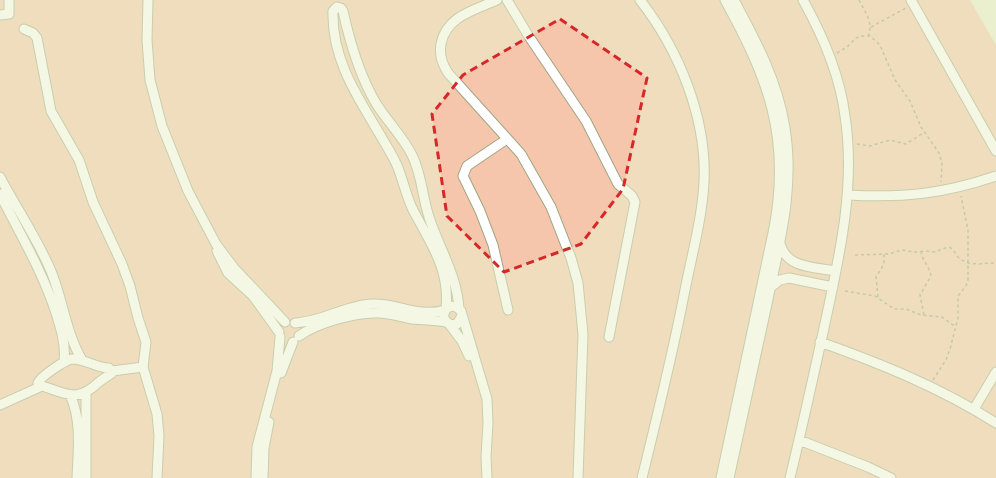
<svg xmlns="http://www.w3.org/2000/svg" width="996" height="478" font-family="'Zilla Slab',serif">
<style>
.green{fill:#f5c6ac}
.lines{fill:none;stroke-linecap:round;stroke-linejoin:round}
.minor-casing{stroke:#a0a584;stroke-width:11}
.path{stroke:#969a81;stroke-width:1.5;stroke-dasharray:3 3;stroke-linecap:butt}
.minor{stroke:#fff;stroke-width:9}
.marked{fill:none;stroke:#d62828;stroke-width:3;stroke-dasharray:8 5;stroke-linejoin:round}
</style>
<rect width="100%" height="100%" fill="#eaf0cd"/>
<path class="green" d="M0 0H970L996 45V478H0Z"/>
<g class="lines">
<defs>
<path id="minor" d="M148 0 147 40 150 80 162 126 188 191 216 244 234 268 285 322
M497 0C475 10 446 16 441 44 439 55 442 64 448 73L521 154 551 207 571 258 578 283 583 334 578 478
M507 0 528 35 586 121 618 184 632 196 635 202 609 337
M640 0C679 50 707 118 704 182 702 220 691 258 684 295 672 357 657 417 642 478
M911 0 996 151
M0 15 9 14V0
M24 29 33 33 37 38 51 111 79 160 93 202 122 264 130 286 138 318 146 342 143 367 157 414 159 436 157 478
M507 139 467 166 463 176 480 211 493 245 508 310
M0 177C17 209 37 238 51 271 63 300 66 333 82 360
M0 194C20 234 42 270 56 313 61 329 66 345 64 361
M848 195C904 198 943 194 996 176
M780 243C786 269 815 267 836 271
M217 251 228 273 253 296 279 332
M770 288 780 280 789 278 833 287
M446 309C450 269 431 244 413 210 405 194 403 177 395 161 370 113 331 69 333 11L337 7 341 8 343 11C350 43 360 77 377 105 388 122 403 137 412 155 422 175 422 196 429 217 439 248 457 275 459 309
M462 316 457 324 450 325 444 319C442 307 453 302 461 311L487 399 488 423 486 457 487 478
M295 323C322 322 346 305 372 304 399 303 417 318 445 310
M450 325 462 341 469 356
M299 336C317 323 356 312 378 313 390 313 401 317 412 319 423 320 434 320 446 322
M820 342C882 364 941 388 996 423
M72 359C86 359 96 368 109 368L112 373C108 376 103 379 99 382 76 404 66 393 39 385L38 383C40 377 65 360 72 359Z
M112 371 143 367
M281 373 293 342
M70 395C82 420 78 451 77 478
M0 405 42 386
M974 409 996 372
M799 440 868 467 891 478
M86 478V393
M256 478 257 447 277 371 280 337
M263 478 264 448 269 422
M721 478 774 228C791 137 768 78 725 0
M729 478C742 420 754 362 767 304 779 244 795 190 785 128 778 82 756 41 734 0
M790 478C802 428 813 378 824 328 839 258 856 187 845 116 840 76 822 34 803 0"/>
</defs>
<use href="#minor" class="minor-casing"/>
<path class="path" d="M859 0C865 12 874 23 868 36
M871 27 906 8
M837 53 847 47 856 38 862 36H870L880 45 895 80 910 101 921 127 939 153 942 163 941 182
M857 144 870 146 890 140 906 144 925 132
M921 251C922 261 930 267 931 276L920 295 924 315
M855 255 889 254 902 250 914 252 925 251 935 252 948 247C954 248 955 254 959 258 970 267 983 263 996 263
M845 291 875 296 894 309H906L921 315 942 317 956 327
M878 297 876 277 884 264V254
M933 380 946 360 950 349 958 318V296L966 286 968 280V230L961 196"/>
<use href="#minor" class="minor"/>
</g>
<path d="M0 0H996V478H0ZM560 19 647 78 623 189 581 244 504 272 447 216 432 114 463 75Z" fill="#eaf0cd" fill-opacity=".55" fill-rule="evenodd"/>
<path class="marked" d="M560 19 647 78 623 189 581 244 504 272 447 216 432 114 463 75Z"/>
</svg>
